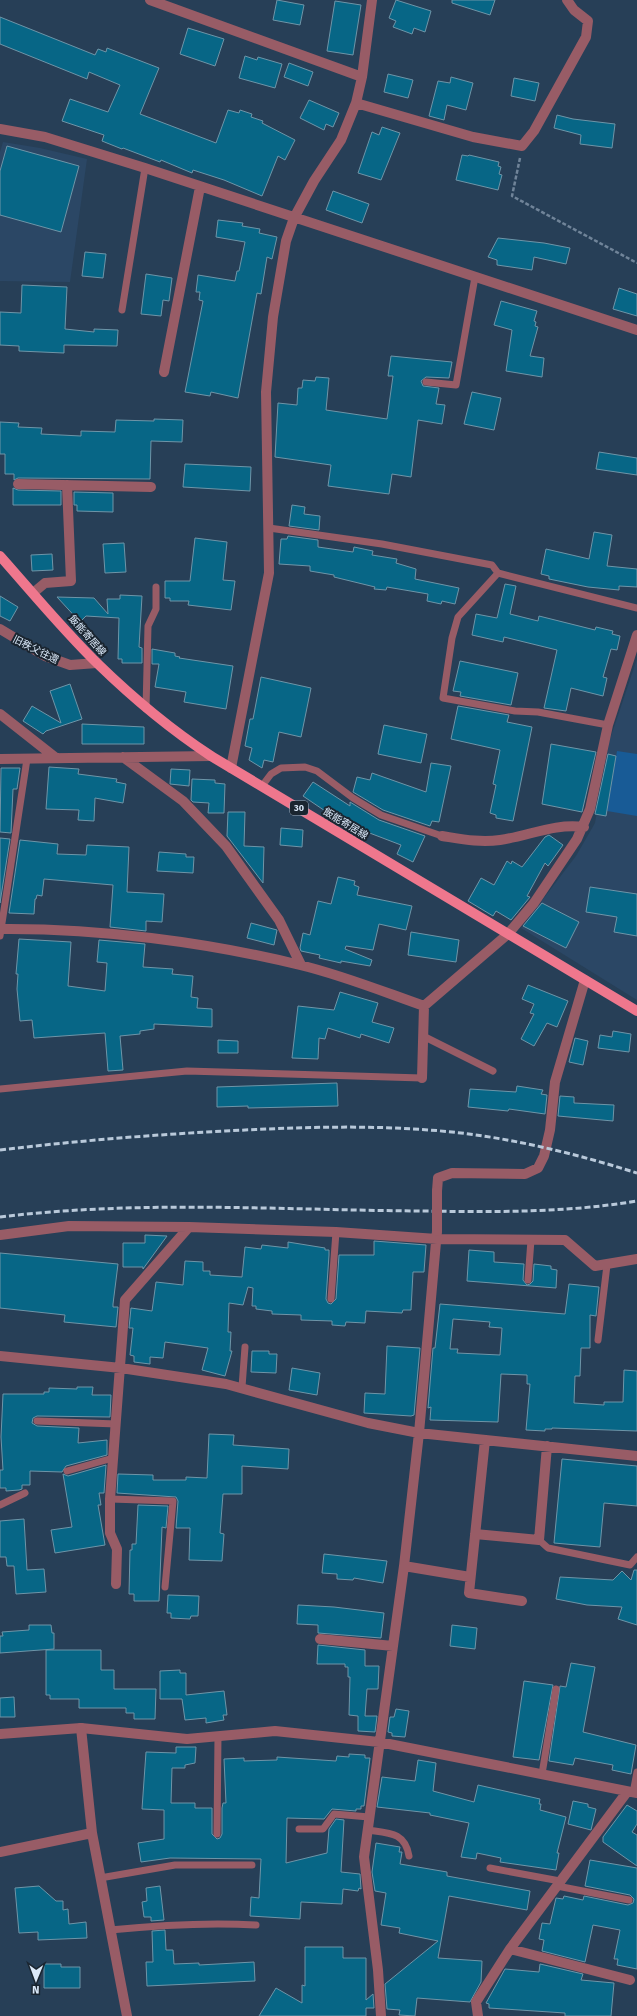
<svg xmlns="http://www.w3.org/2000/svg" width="637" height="2016" font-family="'Fira Sans','Noto Sans JP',sans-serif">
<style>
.built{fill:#2b4765}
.water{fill:#185b96}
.building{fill:#076686;stroke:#6e95a8;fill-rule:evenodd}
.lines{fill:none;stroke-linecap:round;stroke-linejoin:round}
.path{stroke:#708499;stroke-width:2.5;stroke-dasharray:4 2;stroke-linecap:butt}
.service{stroke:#985c66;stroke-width:7}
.minor{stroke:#985c66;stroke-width:10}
.tertiary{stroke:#985c66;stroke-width:10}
.primary{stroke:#ef778d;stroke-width:10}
.rail{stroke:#b9c9da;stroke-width:3;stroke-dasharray:6 3;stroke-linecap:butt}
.minor-bridge{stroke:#985c66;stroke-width:10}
.labels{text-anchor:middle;stroke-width:4;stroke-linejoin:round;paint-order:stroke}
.shield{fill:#1a2530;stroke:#a1aebd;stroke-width:1}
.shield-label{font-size:9px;font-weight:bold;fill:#dbe9f9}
.street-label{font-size:10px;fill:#dbe9f9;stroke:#1a2530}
</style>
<rect width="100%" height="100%" fill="#273f57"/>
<path class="built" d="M3 142 40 148 87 159 70 282 0 281V152Z
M637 659V1000L521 928 576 856 595 823 609 742Z"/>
<path class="water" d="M617 751 637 754V816L607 811Z"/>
<path class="building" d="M277 0 304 5 300 25 273 20Z
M396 0 431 11 425 32 414 28 412 34 393 27 396 21 389 18Z
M452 0H495L490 15 452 3Z
M335 1 361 5 353 55 327 51Z
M0 17 95 55 98 49 106 52 107 48 159 68 140 114 216 143 228 110 239 113 240 110 252 114 251 117 263 121 262 123 295 140 285 160 278 156 262 196 224 180 193 170 192 173 161 160 160 162 123 148 122 149 102 141 104 135 62 121 70 99 108 112 120 85 89 72 87 79 0 44Z
M188 28 224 39 215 66 180 54Z
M245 56 257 60 258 57 282 64 275 88 239 78Z
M289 63 313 72 308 86 284 77Z
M388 74 413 80 408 98 384 92Z
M451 77 473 83 466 110 447 105 444 120 429 116 438 81 450 83Z
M514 78 539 83 535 101 511 96Z
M309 100 339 113 333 127 326 124 324 130 300 118Z
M557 115 573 119 615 124 612 148 580 144 581 135 554 128Z
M382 127 400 133 381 180 358 173 372 132 379 135Z
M7 146 79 166 61 232 0 215V171Z
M462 155 468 156 469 155 499 162 498 166 501 167 499 174 502 175 498 190 456 180Z
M333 191 369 204 362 223 326 210Z
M218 220 243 223 242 226 260 229 259 233 277 237 272 259 267 257 261 294 257 293 238 398 211 392 210 396 185 392 203 301 199 300 200 292H196L198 275 235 281 237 271H239L245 242 216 237Z
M498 238 544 243 570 248 566 264 534 257 532 270 497 265V260L488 257Z
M85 252 106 254 103 278 82 276Z
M146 274 172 278 169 301 163 300 161 316 141 314Z
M22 285 67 287 65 329 94 332V329L118 330 117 346 64 345V353L19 351V346L0 345V312L21 313Z
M619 288 637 294V316L613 309Z
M501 301 537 311 534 321 536 322 535 326 538 327 530 356 544 358 542 377 506 371 512 330 494 325Z
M391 356 452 362 449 378 426 377 421 381 423 386 439 388 436 404 445 405 442 424 418 420 411 477 392 474 389 494 328 486 331 465 275 457 278 403 297 405 298 388H302L303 380 315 381 316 377 329 378 326 410 387 419 393 376H388Z
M472 392 501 398 494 430 464 424Z
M154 419 183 420 182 442 151 441 150 479 18 478 14 480V474H5V454H0V422L19 423 18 427 42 428 41 434 81 436V431L115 432 116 420 154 421Z
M599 452 637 458V475L596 469Z
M185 464 251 467 250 491 183 487Z
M13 488 18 490 61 491V505H13Z
M74 492 113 493V512L77 511V505H74Z
M292 505 305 507 304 514 320 516 319 530 289 526Z
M594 532 612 535 607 566 637 569V587L619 586V590L588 587 549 579V576L541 574 546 549 589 559Z
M288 536 318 540V547L353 552 354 547 373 551 372 555 397 559 396 563 416 569 415 579 459 588 455 604 442 601 441 604 427 601 428 594 387 587 386 590 374 589 375 587 334 577V575L310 571V566L279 564 281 539H287Z
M195 538 227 542 223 580 235 581 231 610 188 605 189 601H170V598H165V581H190Z
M124 543 126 572 105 573 103 544Z
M52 554 53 570 32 571 31 555Z
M505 584 516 586 510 614 538 621 539 616 595 630 596 627 613 631 612 634 620 636 617 650 611 649 603 677 607 678 603 696 571 688 566 711 544 708 557 650 504 637 503 642 472 635 476 614 497 618Z
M120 595 142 596 139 647 142 648V663H122V659H118L119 618 86 616 80 622 57 597 94 598 108 614 107 599H120Z
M0 596 18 607 10 621 0 616Z
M152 649 175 653V656L180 657 179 658 233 666 226 709 184 702 186 692 155 687 159 664H152Z
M460 661 518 673 511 705 460 696 461 692 453 691Z
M261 677 311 688 301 737 279 732 273 762 264 760 262 768 249 760 252 748 245 746 250 719H253Z
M70 684 82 719 46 731 43 734 23 721 32 706 61 723 50 691Z
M458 706 509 715 507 722 532 727 513 821 496 818V815L490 813 496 785 493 784 500 750 451 739Z
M82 724 144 727V744H82Z
M384 725 427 734 421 763 378 754Z
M551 744 596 752 582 812 542 804Z
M608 754 616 756 606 816 595 814Z
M431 763 451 766 439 822 432 821 430 826 383 810 353 792 357 777 370 780 372 773 426 792Z
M49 767 79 769 78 774 117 779 116 782 126 784 123 803 95 798 94 821 78 820 79 810 46 809Z
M1 768H20L17 789H13L11 833 0 832Z
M171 769 190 770 189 786 170 784Z
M192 779 215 780V783L225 784 224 813H208L209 803 193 802 191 800Z
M313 782 350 806V802L379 820 425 836 413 862 397 854 401 845 367 832 366 834 354 830 356 824 334 817 303 796Z
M228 812H245L244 846 264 847 263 883 227 836Z
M281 828 303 830 302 847 280 845Z
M549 835 563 845 548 866 545 863 527 896 530 897 511 920 496 911 493 916 468 901 481 878 494 885 507 861 511 864 512 861 522 867 545 837Z
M0 838 10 839 0 903Z
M20 840 58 844 57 854 86 855 87 845 129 847 127 892 164 894 162 922 146 921V931L110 927 113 885 44 879 42 896 37 895 36 899H35L34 914 9 913Z
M159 852 186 854V857H194L193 873 157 871Z
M338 877 355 881 354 885 359 887 357 895 412 906 406 930 379 924 373 950 346 946 345 949 372 960 370 966 341 961V963L319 958 320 955 301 951 300 948 303 933 310 935 318 901 331 904Z
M590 887 637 894V936L614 932 617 917 586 912Z
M542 903 579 922 566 948 523 926Z
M251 923 277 930 274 945 247 938Z
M411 932 459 940 456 962 408 955Z
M19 939 71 942 68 986 105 991 107 963 97 962 99 940 145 944 143 967 173 969 172 974 193 976 191 997 198 998 197 1008 212 1009V1027L154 1024V1029L140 1031V1034L120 1036 123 1070 108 1071 105 1033 34 1038 32 1020 20 1021 17 989 18 974H16Z
M528 985 568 1001 557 1027 547 1023 534 1046 521 1039 534 1014 530 1013 534 1004 522 999Z
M340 992 378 1003 372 1022 394 1028 389 1043 361 1034 360 1038 328 1028 325 1039 319 1038 318 1059 292 1058 298 1006 334 1010Z
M613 1031 631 1034 629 1052 598 1048 600 1035 612 1037Z
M575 1038 588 1041 583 1065 569 1062Z
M218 1040 238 1041V1053H218Z
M337 1083 338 1106 248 1108V1106L217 1107V1087Z
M517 1086 543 1090 541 1094 547 1095 545 1114 509 1109 508 1111 468 1107 470 1089 516 1092Z
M560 1096 574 1097V1103L614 1105 613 1121 558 1116Z
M145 1235 167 1236 143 1269V1267H123V1243H145Z
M374 1241 426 1245 424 1272H413L411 1310H403L402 1313 366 1311 365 1323 346 1322 345 1326 332 1325V1321L301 1320V1315L272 1314V1311L256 1309V1306H252L253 1288 248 1287 243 1305 229 1303 228 1332H231L230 1351H232L225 1376 202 1370 208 1348 165 1342 163 1358 150 1357V1364L134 1362V1356L130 1355 133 1328H129L131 1308 152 1311 156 1282 183 1285 185 1261 203 1262V1271H210V1275L242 1277 245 1247 261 1249 262 1245 288 1248V1242L325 1248V1250H329V1255L326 1299 328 1303 331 1304 336 1299 339 1255H374Z
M469 1250 494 1252V1262L524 1264 523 1280 527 1285 530 1284 533 1281 534 1264 551 1266V1269L557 1270 556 1288 467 1281Z
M0 1253 118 1264 113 1304V1307H118L116 1327 64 1322 65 1315 0 1308Z
M569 1284 599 1287 596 1316 590 1315V1348H581L580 1376H575L574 1403 604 1405V1402H623L624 1370 637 1371V1431L552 1428V1429H545V1431L526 1430 530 1384H527V1375L501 1374 498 1422 430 1420 431 1407 428 1408 433 1348H435L440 1304 565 1314ZM453 1319 490 1322 489 1327 502 1328 500 1355 457 1353 458 1349H450Z
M387 1346 420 1348 414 1415 411 1416 364 1413 365 1393 385 1394Z
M252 1351H269V1354H277L276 1373 251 1372Z
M292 1368 320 1373 317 1395 289 1390Z
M77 1387H93L92 1395H111L110 1417 37 1416 33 1418 32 1423 37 1426 79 1428 78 1443 107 1440V1455L66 1466 62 1472 30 1471V1485H22V1489L19 1490 6 1491V1488H0V1470H3L1 1437 3 1394H44V1392H49V1388L77 1389Z
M209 1434 234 1435 233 1445 289 1449 288 1469 242 1466V1494H223L220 1533 224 1534 222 1561 189 1560 190 1528H176L178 1501 176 1497 117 1493 118 1474 153 1475V1480H186V1477L207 1478Z
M562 1459 637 1466V1506L604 1503 600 1547 554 1543Z
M106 1465 104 1493H99L101 1505H98L105 1545 55 1553 51 1530 72 1527 63 1474 68 1476Z
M138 1505 168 1506 166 1528 162 1527 159 1601H134V1594H129L130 1550H132V1544H136Z
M24 1519 27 1570 44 1569 46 1592 16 1594 14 1566H7L6 1557H0V1521Z
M324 1554 387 1561 383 1583 354 1578 353 1580 337 1579V1574L322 1573Z
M634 1570H637V1625L618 1619 622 1607 587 1605 556 1599 560 1577 613 1580 622 1571 631 1580Z
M168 1595 199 1596 198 1616H191L190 1619 171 1618V1613H167Z
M298 1605 334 1607 384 1613 381 1638 318 1633V1625L297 1624Z
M29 1625H51L52 1633H54V1649L0 1653V1636H3L2 1632 29 1630Z
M452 1625 477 1628 475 1649 450 1646Z
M318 1645 365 1650V1666H379L378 1689H367L365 1716H377L375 1732 358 1731V1716L349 1715 350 1677H348V1667H345V1664H317Z
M46 1650H101V1670H114V1689H156L155 1719H134V1713H126V1708H79V1699H50V1695H46Z
M571 1663 595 1667 583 1732 636 1745 631 1774 612 1770 613 1765 575 1758 573 1765 549 1761 560 1686 566 1687Z
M180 1670V1673H186V1695L224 1691 227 1715H223L224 1720 206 1723V1718L185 1720 182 1699H160V1671Z
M524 1681 553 1685 539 1760 513 1757Z
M14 1697 15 1717H0V1698Z
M396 1709 409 1711 405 1737 392 1736V1733L388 1732 390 1717H394Z
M176 1747H196L195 1763 185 1765V1768H172L171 1803H195V1808H212V1834L217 1839 220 1838 222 1834V1808L223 1803H226L224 1759 244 1758V1761L277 1760V1757L336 1761 337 1756 349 1757V1754L365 1755V1758H370L364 1806H361V1809H356V1811L332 1809 324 1819 287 1818 286 1863 327 1853 329 1829 336 1819 344 1820 341 1872 360 1874 361 1889 359 1888 358 1891 343 1889 342 1904 301 1902 300 1919 250 1916 251 1897 259 1898 261 1859 170 1858 141 1862 138 1843 164 1839V1810L142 1809 146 1752 176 1753Z
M418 1760 436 1763 433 1791 474 1802 478 1785 540 1799 539 1804H541L540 1810 566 1817 557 1853H559L556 1870 500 1862 501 1858 477 1853 476 1859 461 1857 469 1823 430 1815V1813L377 1807 382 1777 415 1781Z
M573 1801 588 1804V1807L596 1809 591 1830 568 1824Z
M627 1805 637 1811V1824L632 1832 637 1835V1866L603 1842V1837Z
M376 1843 400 1847 399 1852H402L400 1864 447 1872V1876L530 1891 527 1910 449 1896 438 1958 482 1961 481 1982 470 2002 417 1998 415 2016 399 2015 400 2010 387 2009 385 1984 438 1941 399 1933 400 1928 381 1925 386 1893 375 1891 372 1872Z
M590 1860 637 1868V1969L617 1965 618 1959H614L620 1930 593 1925 585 1962 542 1951 544 1940 539 1939 542 1923 550 1924 556 1898 563 1899 564 1896 583 1900 584 1896 628 1905 633 1903 634 1899 630 1895 585 1886Z
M39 1886 56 1901H63V1910L68 1909 69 1924 86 1922 87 1938 38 1940V1932L19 1933 15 1888Z
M160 1886 164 1920 151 1921V1917H144L142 1902 147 1901 146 1888Z
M165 1930 166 1950H173L174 1964 199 1963V1965L254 1962 255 1981 147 1986 146 1962H153L152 1931Z
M305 1947H343V1958H366V2000L373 1994 374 2008H366V2016H259L276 1988 302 2003V1985L305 1986Z
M44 1964H61V1967H80V1988H44Z
M540 1964 583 1974 581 1980 614 1983 611 2016H565V2013L489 2008V2004L486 2003 505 1969 539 1972Z"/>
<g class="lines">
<path class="path" d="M520 158 512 196 637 263"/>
<path class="service" d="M122 310 145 168
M426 382 456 385 475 277
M269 528 382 544 492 565 498 573 637 608
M498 573 458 617 452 638 443 698 515 711 538 712 608 725
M146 709 148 626 156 609V587
M262 786 271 774 281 768 305 767 317 771 353 798 381 815 442 836
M0 936 27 759
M423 1036 493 1071
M0 1089 187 1071 422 1078
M528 1280 531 1240
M331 1299 336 1232
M598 1340 607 1265
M242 1387 245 1347
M37 1421 116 1424
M67 1471 113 1458
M110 1499 173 1501 165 1587
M0 1505 25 1493
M539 1540 548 1548 630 1565 637 1557
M542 1774 556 1689
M633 1793 637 1772
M299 1829H323L334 1814 369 1817
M368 1830C389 1833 405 1832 409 1856
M217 1834 218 1736
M490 1868 560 1881
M100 1878 175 1865H252
M557 1886 629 1900
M110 1930C159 1925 207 1922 256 1925"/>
<path class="minor" d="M150 0 362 77
M356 103 473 137 522 146 534 131 586 37 588 21 574 10 567 0
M0 129 45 137 145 168 637 330
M164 372 200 187
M18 484 151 487
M33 593 45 583 71 581 67 485
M0 714 56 758
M123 757 183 801 226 846 279 920 301 965
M0 759 211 756
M231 768 269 573 266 392 273 317 286 241 294 218 314 181 341 140 356 103 362 77 372 0
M442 836C461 839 480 843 500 840 529 836 554 823 584 827
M0 929C97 928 206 942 300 965 342 975 384 992 424 1006L508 934 534 903 577 839 590 809 608 725 637 635
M422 1078 424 1006
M437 1191 438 1178 452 1173 525 1174 538 1168 544 1156 550 1130 555 1082 585 980
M0 1235 69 1226 189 1227 336 1232 437 1239 565 1240 595 1266 637 1259
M0 1356 121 1368 226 1384 368 1423 419 1433 637 1456
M485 1440 469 1593 522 1601
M475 1534 539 1540 547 1446
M404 1566 470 1577
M116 1584 117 1549 110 1533V1499L125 1300 189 1227
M320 1639 393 1646
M0 1734 81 1728 187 1739 275 1731 379 1742 637 1793
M510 1949 630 1980
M381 2016 378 1970 364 1857 404 1566 419 1433 437 1231
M478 2016 476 2002 510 1949 627 1792"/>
<path class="tertiary" d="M0 629 45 656 70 665 97 663
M81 1728 92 1833 127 2016
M0 1852 92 1833"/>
<path class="primary" d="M0 556C32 592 63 630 98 664 133 698 170 729 211 756L637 1011"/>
<path class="rail" d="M0 1150C75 1141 150 1135 225 1131 304 1127 382 1124 461 1133 520 1140 580 1155 637 1173
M0 1217C139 1200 280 1210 420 1211 492 1212 565 1213 637 1201"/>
<path class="minor-bridge" d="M437 1231V1191"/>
</g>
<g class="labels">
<rect class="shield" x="290" y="801" width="18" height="14" rx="3"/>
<g class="shield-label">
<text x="299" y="811">30</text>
</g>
<g class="street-label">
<text transform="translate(88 635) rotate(48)" y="4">飯能寄居線</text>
<text transform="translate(36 649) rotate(27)" y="4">旧秩父往還</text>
<text transform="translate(346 823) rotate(31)" y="4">飯能寄居線</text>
</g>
</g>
<g transform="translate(36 1980) rotate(181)" stroke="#1a2530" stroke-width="3" paint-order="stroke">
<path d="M0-3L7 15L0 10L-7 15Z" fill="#dbe9f9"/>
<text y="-6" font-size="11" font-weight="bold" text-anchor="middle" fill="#dbe9f9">N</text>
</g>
</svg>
